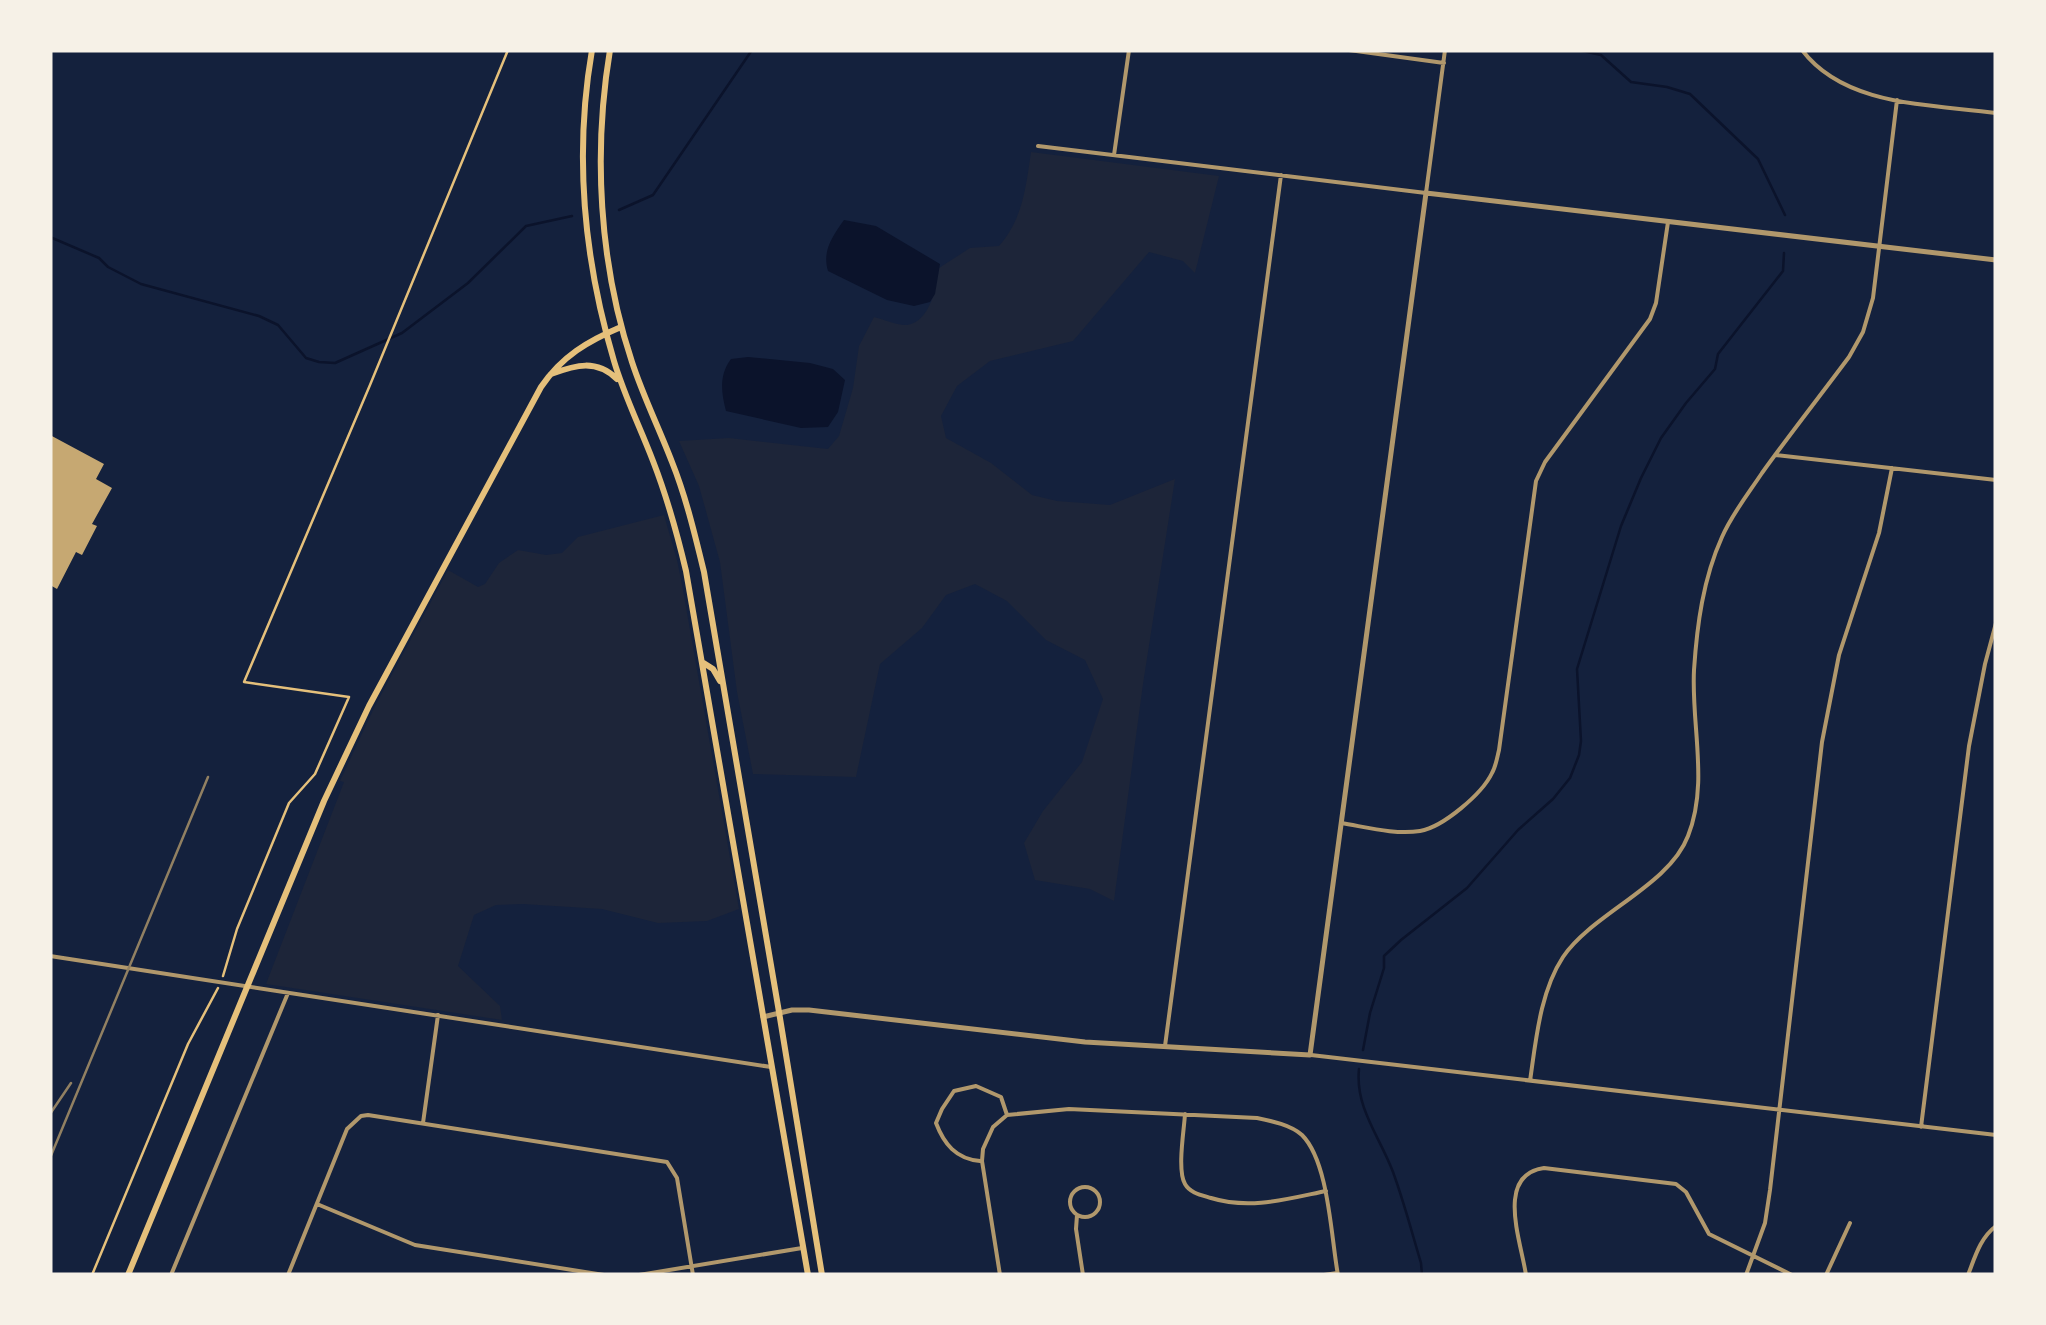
<svg xmlns="http://www.w3.org/2000/svg" width="2046" height="1325" font-family="'Asap Condensed',sans-serif">
<style>
.green{fill:#1d2539}
.water{fill:#0b132b}
.lines{fill:none;stroke-linecap:round;stroke-linejoin:round}
.stream{stroke:#0b132b;stroke-width:2.5}
.building{fill:#c6a872}
.path{stroke:#e5c07b;stroke-width:2.5}
.minor{stroke:#b1986c;stroke-width:4}
.tertiary{stroke:#b1986c;stroke-width:5}
.primary{stroke:#e5c07b;stroke-width:6}
.rail{stroke:#918062;stroke-width:2.5}
</style>
<rect width="100%" height="100%" fill="#14213d"/>
<path class="green" d="M1031 152 1219 176 1195 273 1183 261 1149 252 1073 341 990 361 957 386 941 416 946 438 991 463 1032 495 1057 501 1110 505 1175 479 1143 684 1114 901 1090 889 1035 880 1024 843 1043 811 1082 762 1103 699 1085 660 1046 640 1007 601 975 584 946 595 922 628 880 664 856 777 753 774 737 692 720 562 699 486 679 441 729 438 828 449 839 436 853 388 859 346 874 317C883 319 898 326 907 325 931 321 936 287 939 268L970 248 999 246C1023 219 1026 186 1031 152Z
M664 515 677 560 683 590 739 909 707 921 658 923 602 909 523 904 496 905 474 915 458 966 500 1006 502 1020 266 984 344 782 340 781 374 708 448 570 478 587 485 584 499 563 518 550 546 555 562 553 578 537Z"/>
<path class="water" d="M844 220 876 226 940 264 935 294 930 302 914 306 887 300 828 271C822 251 832 237 844 220Z
M748 357 810 363 833 369 845 380 838 412 828 427 801 428 726 411C721 392 719 375 731 359Z"/>
<g class="lines">
<path class="stream" d="M1578 50 1601 55 1631 82 1667 87 1690 94 1758 159 1785 215
M619 210 653 195 752 50
M50 237 99 258 108 267 141 284 259 316 278 325 306 358 319 362 335 363 402 333 468 283 526 226 572 216
M1363 1050 1370 1013 1384 968V956L1401 940 1467 888 1518 830 1553 799 1570 778 1579 755 1581 741 1577 669 1621 526 1641 478 1661 438 1686 403 1715 369 1718 354 1783 271 1784 253
M1359 1069C1355 1108 1380 1137 1393 1172 1404 1202 1412 1233 1421 1263L1422 1275"/>
</g>
<path class="building" d="M50 435 104 464 96 479 112 488 92 524 97 526 82 555 76 552 57 589 50 585Z"/>
<g class="lines">
<path class="path" d="M223 976 237 929 289 803 315 774 349 697 244 682 370 385 508 50
M92 1275 188 1044 218 988"/>
<path class="minor" d="M1349 50 1444 63
M1802 50C1845 107 1931 104 1996 113
M1038 146 1426 193 1445 50
M1114 155 1129 50
M1775 455 1996 480
M1341 823C1366 827 1395 835 1420 831 1443 827 1482 794 1492 773 1496 766 1497 758 1499 750L1536 481 1545 462 1650 319 1656 303 1668 222
M50 956 771 1067
M1165 1046 1281 175
M1311 1055 1996 1135
M1530 1081C1536 1040 1540 992 1563 957 1593 913 1669 886 1688 836 1709 783 1691 725 1694 670 1697 625 1703 579 1722 537 1732 514 1748 494 1762 473 1790 434 1820 396 1849 357L1863 332 1873 298 1897 100
M1185 1114C1184 1131 1177 1170 1185 1184 1190 1193 1201 1195 1211 1198 1250 1210 1287 1199 1326 1191
M423 1123 438 1015
M1921 1127 1969 746 1985 664 1996 623
M980 1161C956 1159 944 1144 936 1123L942 1109 954 1091 976 1086 1001 1097 1007 1115
M1070 1202a15 15 0 1 1 30 0a15 15 0 1 1-30 0Z
M317 1204 415 1245 604 1275
M1077 1215 1076 1229 1083 1275
M171 1275 288 993
M288 1275 347 1129 361 1116 368 1115 667 1162 677 1178 693 1275
M639 1275 802 1248
M1000 1275 982 1161 983 1149 993 1127 1007 1115 1069 1109 1257 1118C1272 1121 1291 1125 1302 1135 1329 1162 1331 1238 1338 1275
M1181 1275H1191
M1324 1275 1337 1273
M1526 1275C1521 1241 1495 1175 1544 1168L1676 1184 1686 1192 1709 1234 1792 1275
M1746 1275 1765 1223 1770 1190 1822 742 1839 655 1879 533 1892 468
M1826 1275 1850 1223
M1968 1275C1975 1257 1980 1238 1996 1226"/>
<path class="tertiary" d="M763 1017 792 1010H809L1085 1042 1310 1055 1426 193 1996 260"/>
<path class="primary" d="M592 50C574 154 584 260 614 361 624 395 640 427 653 461 667 497 677 533 686 571L808 1275
M610 50C593 152 599 263 632 362 643 396 659 428 672 462 686 497 695 535 704 572L779 1012 822 1275
M551 374C576 365 596 359 617 379
M702 662 713 669 720 681
M128 1275 324 801 369 706 541 387C562 356 588 341 621 327"/>
<path class="rail" d="M50 1114 71 1083
M50 1158 208 777"/>
</g>
<rect width="2046" height="1325" fill="none" stroke="#f6f1e7" stroke-width="105"/>
</svg>
